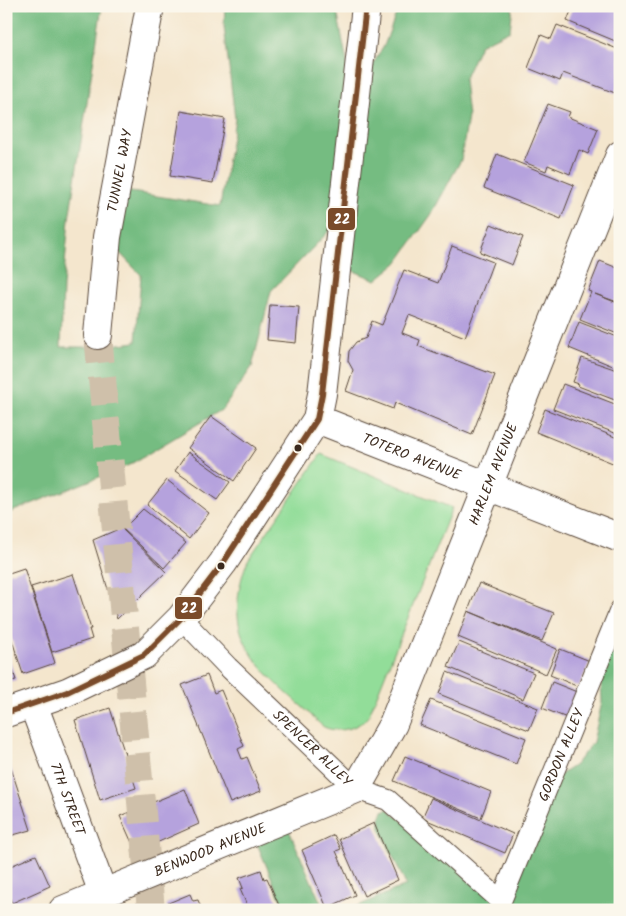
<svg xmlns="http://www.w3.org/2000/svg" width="626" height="916" font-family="Kalam,sans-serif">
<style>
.green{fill:#92dd99;stroke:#66845c}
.forest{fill:#75bc81;stroke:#587350}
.building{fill:#b5a2dd}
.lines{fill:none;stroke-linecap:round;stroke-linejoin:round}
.secondary-tunnel{stroke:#cfc0aa;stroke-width:28;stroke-dasharray:28 14;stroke-linecap:butt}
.lane-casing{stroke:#574638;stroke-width:22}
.street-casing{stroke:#574638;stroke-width:30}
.secondary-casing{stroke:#574638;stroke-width:30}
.lane{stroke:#fff;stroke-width:20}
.street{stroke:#fff;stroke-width:28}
.secondary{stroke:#fff;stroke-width:28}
.bus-1-casing{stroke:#fbf7ec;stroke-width:10}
.bus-1{stroke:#7a4b2a;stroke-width:6}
.bus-dot{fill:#3b2a1e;stroke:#fbf7ec;stroke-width:2}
.labels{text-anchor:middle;stroke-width:4;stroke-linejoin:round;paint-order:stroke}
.street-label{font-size:14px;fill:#3b2a1e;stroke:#fbf7ec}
.line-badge{stroke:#fbf7ec;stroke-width:2}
.badge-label{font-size:14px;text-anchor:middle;font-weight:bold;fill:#fff}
</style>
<rect width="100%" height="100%" fill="#fbf7ec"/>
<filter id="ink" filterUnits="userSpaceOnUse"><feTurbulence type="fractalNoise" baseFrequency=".02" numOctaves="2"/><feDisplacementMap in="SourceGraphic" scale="10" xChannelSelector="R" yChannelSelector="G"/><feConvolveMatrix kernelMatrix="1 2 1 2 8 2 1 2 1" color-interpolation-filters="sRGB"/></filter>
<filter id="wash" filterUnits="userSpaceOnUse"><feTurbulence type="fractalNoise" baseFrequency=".0096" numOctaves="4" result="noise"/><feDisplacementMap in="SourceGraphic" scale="20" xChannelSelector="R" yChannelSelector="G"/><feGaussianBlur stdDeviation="1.12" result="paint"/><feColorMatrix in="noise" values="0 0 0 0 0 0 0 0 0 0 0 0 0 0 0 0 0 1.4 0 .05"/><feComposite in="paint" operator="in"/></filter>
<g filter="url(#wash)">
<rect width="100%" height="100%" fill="#f4e6cd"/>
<path class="green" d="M321 454 452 508 369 715C360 728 339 734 324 727 318 723 312 716 307 711 283 690 251 664 241 632 234 609 239 581 248 560Z"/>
<path class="forest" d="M6 6H102L69 219 63 286 61 347H95L136 342 141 275 113 246 125 191 220 206 235 119 224 26 225 6H336L352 88 332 228 271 291 252 367 223 409 129 465 6 514Z
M399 6H513L510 30 480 45 464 80 468 117 461 160 431 215 397 263 376 280 349 269 360 85 384 46Z
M620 617V910H349L406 885 380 828V818L383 811 388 809 486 891 500 880 557 777 575 765 593 742 602 702 600 666Z
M285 821 324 910H285L253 834Z"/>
<g id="blocks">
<path class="building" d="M573 6H620V43L567 21Z
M557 25 620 50V80L615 93 563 73 560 81 528 68 541 35 551 39Z
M548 104 570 112 568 117 598 129 588 154 579 150 570 174 548 165 546 171 524 162Z
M181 111 225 119 213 183 170 176Z
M497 154 574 185 561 219 484 188Z
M491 224 523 237 512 265 480 252Z
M452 246 493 262 465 337 409 315 402 333 420 340 418 346 495 375 472 435 395 403 393 409 346 391 353 370 348 361 349 351 356 342 366 338 372 321 382 325 404 270 438 283Z
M600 261 620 269V303L595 294 620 304V335L580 319 591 292 588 291Z
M270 305 299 307 296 343 267 340Z
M579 322 620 338V369L569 348Z
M582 358 620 371V402L578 386 579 384 573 382Z
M563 384 620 406V435L553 409Z
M545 409 620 439V466L536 432Z
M211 416 256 448 234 481 188 448Z
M188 452 230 482 217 500 175 471Z
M167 480 209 513 189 539 147 505Z
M143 509 186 543 164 568 123 529Z
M121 528 166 572 117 619 93 540Z
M24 568 55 663 23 674 6 622V574Z
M73 574 91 629H89L92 639 52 652 31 587Z
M479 583 554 613 542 641 468 611Z
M468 611 557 649 546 674 458 637Z
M459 642 534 673 523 699 448 667Z
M560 649 590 661 579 687 550 675Z
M6 650 16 680 6 682Z
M447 672 538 708 529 730 439 694Z
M207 675 214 693 221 690 244 746 238 749 242 759 247 757 261 791 230 803 182 685Z
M552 682 577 692 567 718 542 708Z
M431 700 526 738 516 764 420 725Z
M110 708 136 788 100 800 75 720Z
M405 756 491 792 481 818 394 781Z
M9 762 31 830 6 837V763Z
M185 789 199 824 136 852 120 816Z
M431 798 513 834 505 853 422 818Z
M374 823 398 880 364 896 339 839Z
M334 835 341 849 336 851 355 895 327 908 302 850Z
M36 855 50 886 12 903 6 890V868Z
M261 870 264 879 267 878 281 910H249L240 889 243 888 239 878Z
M190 894 193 901 198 900 202 910H168L166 904Z"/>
</g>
</g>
<g filter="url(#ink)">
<use href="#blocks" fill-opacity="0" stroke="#574638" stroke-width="1"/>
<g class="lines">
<path class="secondary-tunnel" d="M98 335 151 910"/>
<defs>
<g id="lane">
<path id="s1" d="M181 618 228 667 356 789 388 800 501 901 620 610"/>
</g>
<g id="street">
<path id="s2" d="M317 419 620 538"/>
<path id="s3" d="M33 704 103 893"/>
<path id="s4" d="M63 910 356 789 393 724 620 155"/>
</g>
<g id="secondary">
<path id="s5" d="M98 335 107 237 150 6"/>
<path d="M6 713 67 692 144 655 181 618 223 563 317 419 322 394 366 6"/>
</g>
</defs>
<use href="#lane" class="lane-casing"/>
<use href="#street" class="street-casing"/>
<use href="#secondary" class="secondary-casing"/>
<use href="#lane" class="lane"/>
<use href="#street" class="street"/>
<use href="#secondary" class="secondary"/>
<defs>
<path id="bus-1" d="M6 713 67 692 144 655 181 618 223 563 317 419 322 394 366 6"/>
</defs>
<use href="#bus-1" class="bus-1-casing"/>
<use href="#bus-1" class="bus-1"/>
</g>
</g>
<g class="bus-dot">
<circle cx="298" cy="448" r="4.5"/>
<circle cx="221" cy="566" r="4.5"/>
</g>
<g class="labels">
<g class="street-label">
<text dy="5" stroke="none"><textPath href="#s5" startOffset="166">TUNNEL WAY</textPath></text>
<text dy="5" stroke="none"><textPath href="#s2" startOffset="102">TOTERO AVENUE</textPath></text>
<text dy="5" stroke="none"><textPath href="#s4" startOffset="661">HARLEM AVENUE</textPath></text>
<text dy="5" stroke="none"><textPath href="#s1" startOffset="185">SPENCER ALLEY</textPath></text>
<text dy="5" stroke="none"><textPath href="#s1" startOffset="588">GORDON ALLEY</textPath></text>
<text dy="5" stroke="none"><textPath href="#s3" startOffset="101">7TH STREET</textPath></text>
<text dy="5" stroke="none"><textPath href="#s4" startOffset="159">BENWOOD AVENUE</textPath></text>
</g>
</g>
<g class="line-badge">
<rect x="327" y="207" width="29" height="24" rx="5" fill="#7a4b2a"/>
<rect x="174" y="596" width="29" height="24" rx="5" fill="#7a4b2a"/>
</g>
<g class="badge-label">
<text x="342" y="224">22</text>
<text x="189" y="613">22</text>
</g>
<rect width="626" height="916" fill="none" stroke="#fbf7ec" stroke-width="25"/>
</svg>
